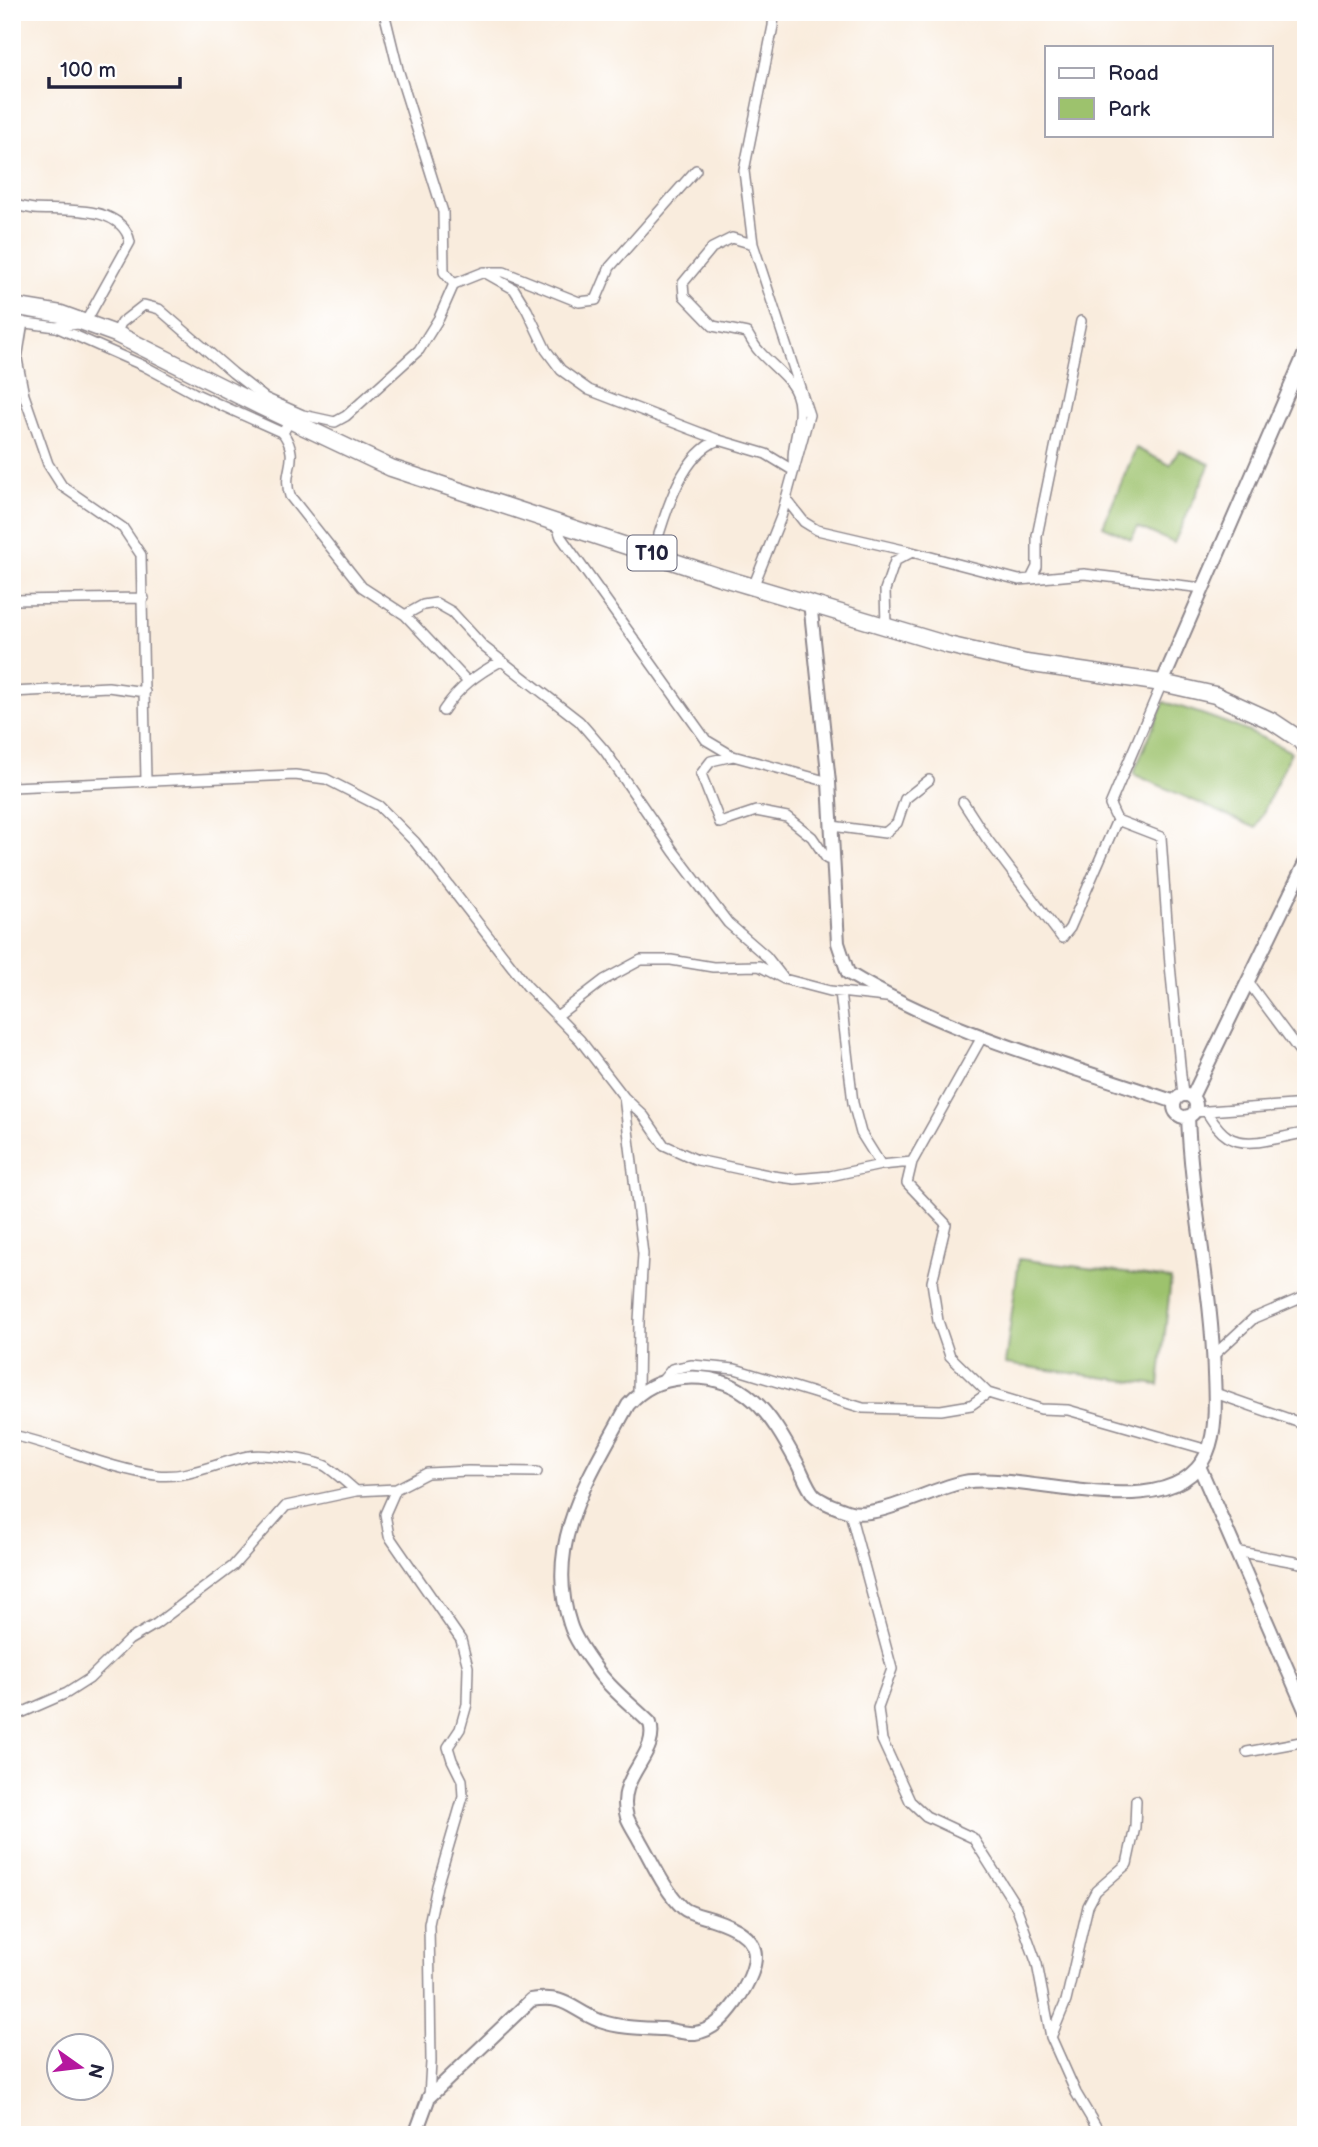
<svg xmlns="http://www.w3.org/2000/svg" width="1318" height="2147" font-family="'Balsamiq Sans',sans-serif">
<style>
.green{fill:#9dc26d;stroke:#607254;stroke-width:2}
.lines{fill:none;stroke-linecap:round;stroke-linejoin:round}
.street-casing{stroke:#8e878c;stroke-width:12}
.secondary-casing{stroke:#8e878c;stroke-width:16}
.highway-casing{stroke:#8e878c;stroke-width:19}
.street{stroke:#fff;stroke-width:9}
.secondary{stroke:#fff;stroke-width:12}
.highway{stroke:#fff;stroke-width:16}
.labels{text-anchor:middle;stroke-width:6;stroke-linejoin:round;paint-order:stroke}
.shield{fill:#fff;stroke:#646476;stroke-width:2}
.shield-label{font-size:21px;font-weight:bold;fill:#22223b}
</style>
<rect width="100%" height="100%" fill="#fff"/>
<filter id="ink" filterUnits="userSpaceOnUse"><feTurbulence type="fractalNoise" baseFrequency=".0143" numOctaves="2"/><feDisplacementMap in="SourceGraphic" scale="14" xChannelSelector="R" yChannelSelector="G"/><feConvolveMatrix kernelMatrix="1 2 1 2 8 2 1 2 1" color-interpolation-filters="sRGB"/></filter>
<filter id="wash" filterUnits="userSpaceOnUse"><feTurbulence type="fractalNoise" baseFrequency=".00686" numOctaves="4" result="noise"/><feDisplacementMap in="SourceGraphic" scale="28" xChannelSelector="R" yChannelSelector="G"/><feGaussianBlur stdDeviation="1.57" result="paint"/><feColorMatrix in="noise" values="0 0 0 0 0 0 0 0 0 0 0 0 0 0 0 0 0 1.4 0 .05"/><feComposite in="paint" operator="in"/></filter>
<g filter="url(#wash)">
<rect width="100%" height="100%" fill="#f9ecdd"/>
<path class="green" d="M1136 448 1170 465 1179 450 1210 464 1174 543 1138 527 1131 539 1103 526Z
M1164 702C1208 715 1250 730 1291 752L1256 828 1133 774Z
M1019 1259 1171 1279 1159 1385 1005 1364Z"/>
</g>
<g filter="url(#ink)">
<g class="lines">
<defs>
<path id="street" d="M384 12 398 69 443 212 444 272 454 284
M12 204C19 206 27 208 34 209 64 211 122 204 130 242L85 323 56 327 12 321
M753 244 732 238 712 248 683 283 684 296 713 326 747 333C751 339 754 346 759 351 774 369 798 381 799 407 801 428 790 448 794 467
M486 272H504L579 302 596 300 610 267 696 170
M23 322 17 359 24 395 48 464 62 486 123 528 141 555 146 780
M56 327 144 366 194 393 283 433
M116 334 121 323 144 305 159 309 233 373 265 398
M260 406 265 398 303 415 335 422 346 416 419 350 439 318 454 284 484 272 514 289 527 310 546 350 561 370 589 390 719 440 766 454 794 471
M290 420 283 433C302 461 281 469 290 496L362 587 405 615 468 682
M786 499 804 522 817 530 912 552
M556 523 561 537 706 740 733 756 829 782
M653 554C664 518 680 454 719 440
M1031 579 1084 574 1203 588
M753 587 781 517 809 415 753 244 744 171 773 26 774 12
M12 600 144 598
M405 615 423 605 436 603 452 612 484 647 579 721 605 751 674 852 728 923 766 956 784 979
M886 626 885 590 895 561 912 552 1019 580 1031 579 1037 567V536L1081 321
M1162 683 1110 805 1117 820 1161 837 1170 965 1183 1095
M12 692 108 687 145 692
M443 711C458 688 477 674 501 661
M733 756 711 761 701 774 720 823 756 811 787 817 812 837 827 859 834 861
M12 787 295 775 326 779 379 806 415 842 527 986 580 1040 624 1097 644 1116 664 1145 697 1160 773 1176 795 1179 830 1176 881 1165 912 1162
M963 802 987 839 1062 938 1070 928 1117 820
M832 826 885 833 897 823 905 799 929 780
M1248 982 1306 1060
M840 992 853 1103 861 1133 881 1165
M557 1016 604 980 641 960H671L713 967 759 966 784 979 830 991 886 997
M982 1037 912 1162 907 1183 946 1224 932 1282 938 1321 950 1356 988 1393 1041 1409 1068 1410 1208 1450
M624 1097 643 1254 639 1321 638 1393
M1206 1111C1212 1120 1218 1131 1228 1137 1249 1150 1283 1135 1306 1133
M1194 1112 1306 1104
M1214 1355 1254 1318 1306 1296
M662 1381 672 1369 692 1365 735 1369 863 1408 941 1410 971 1405 988 1393
M1215 1393 1306 1425
M12 1435C60 1445 108 1469 156 1475 189 1479 218 1462 249 1456 261 1453 317 1460 327 1467 337 1474 347 1483 356 1491
M396 1489 385 1514 389 1536 461 1640 468 1667 467 1704 460 1729 448 1747 452 1760 462 1780 463 1797 437 1886 429 1924 431 2062 429 2097
M850 1513 892 1669 878 1708 882 1740 910 1801 926 1816 973 1838 1016 1906 1037 1964 1051 2037 1076 2093 1101 2135
M1235 1551 1306 1564
M12 1717 67 1693 89 1679 129 1640 156 1624 233 1566 286 1506 356 1491 396 1489 427 1473 468 1471 537 1472
M1247 1752 1306 1741
M1052 2035 1066 2001 1088 1906 1096 1891 1127 1864 1135 1827 1136 1800"/>
<path id="secondary" d="M810 602 829 782 838 943 848 973C948 1034 1065 1064 1175 1102
M1162 683 1306 351
M1174 1106a11 11 0 1 1 22 0a11 11 0 1 1-22 0Z
M1192 1097 1306 861
M1199 1466 1306 1712
M415 2135 429 2097 531 2000C566 1994 570 2009 600 2021 620 2028 641 2028 663 2029 673 2030 685 2034 695 2033 713 2031 726 2016 736 2002 764 1959 765 1936 712 1919 703 1916 690 1914 683 1908 664 1890 653 1863 640 1841 636 1833 630 1825 627 1817 615 1775 660 1756 650 1723 634 1707 614 1692 600 1674 590 1660 575 1641 570 1624 543 1542 591 1474 628 1405 643 1388 660 1380 683 1378 745 1373 771 1414 797 1463 802 1472 807 1487 814 1495 821 1502 838 1508 847 1511 875 1521 932 1488 964 1482 1028 1471 1172 1530 1207 1453 1217 1430 1215 1399 1214 1374 1212 1288 1191 1203 1188 1116"/>
<path id="highway" d="M12 306 61 314 116 334 260 406 391 468 720 577 948 645 1026 663 1162 683 1215 695 1272 721 1299 739 1306 748"/>
</defs>
<use href="#street" class="street-casing"/>
<use href="#secondary" class="secondary-casing"/>
<use href="#highway" class="highway-casing"/>
<use href="#street" class="street"/>
<use href="#secondary" class="secondary"/>
<use href="#highway" class="highway"/>
</g>
</g>
<g class="labels">
<rect class="shield" x="627.5" y="535.5" width="49" height="35" rx="5"/>
<g class="shield-label">
<text x="652" y="560">T10</text>
</g>
</g>
<rect width="1318" height="2147" fill="none" stroke="#fff" stroke-width="42"/>
<rect x="1045" y="46" width="228" height="91" fill="#ffffff" stroke="#a7a7b1" stroke-width="2"/>
<rect x="1059" y="68" width="35" height="10" fill="#ffffff" stroke="#a7a7b1" stroke-width="2"/>
<text x="1108" y="80" font-size="21" fill="#22223b">Road</text>
<rect x="1059" y="98" width="35" height="21" fill="#9dc26d" stroke="#a7a7b1" stroke-width="2"/>
<text x="1108" y="116" font-size="21" fill="#22223b">Park</text>
<g transform="translate(80 2067) rotate(104)"><circle r="33" fill="#ffffff" stroke="#a7a7b1" stroke-width="2"/>
<path d="M0-5L12 26L0 18L-12 26Z" fill="#b5179e"/>
<text y="-10" font-size="19" font-weight="bold" text-anchor="middle" fill="#22223b">N</text>
</g>
<path d="M49 77v10h131v-10" fill="none" stroke="#22223b" stroke-width="3.5"/>
<text x="60" y="77" font-size="21" fill="#22223b" stroke="#ffffff" stroke-width="5" paint-order="stroke">100 m</text>
</svg>
